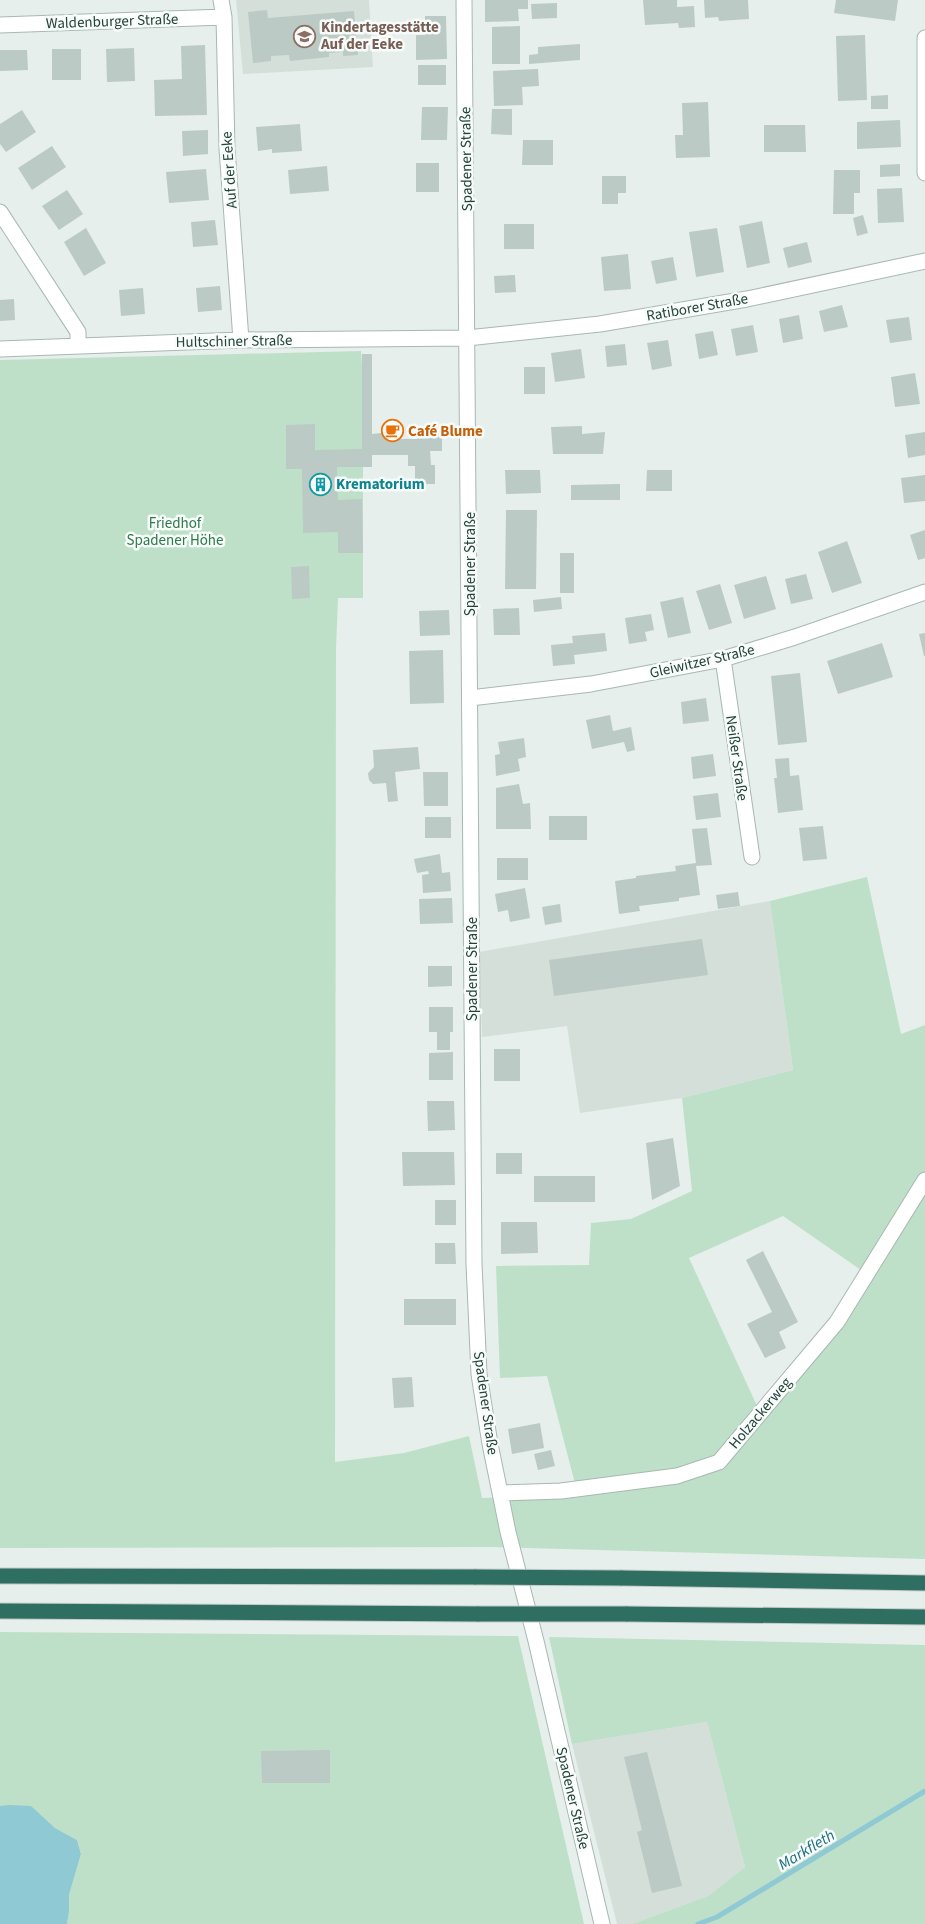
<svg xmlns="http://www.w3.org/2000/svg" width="925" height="1924" font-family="'Source Sans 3',sans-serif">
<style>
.built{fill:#d4dfda}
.green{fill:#bfe0c8;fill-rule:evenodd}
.water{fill:#8ec9d4}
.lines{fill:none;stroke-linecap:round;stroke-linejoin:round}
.stream{stroke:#8ec9d4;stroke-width:5}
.building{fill:#bbcac4}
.minor-casing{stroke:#a8b8b2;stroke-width:17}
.highway-casing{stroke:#c2cac8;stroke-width:17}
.minor{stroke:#fff;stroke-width:15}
.highway{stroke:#2f6f62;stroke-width:15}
.highway-bridge-casing{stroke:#c2cac8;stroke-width:17;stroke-linecap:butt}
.highway-bridge{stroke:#2f6f62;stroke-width:15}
.labels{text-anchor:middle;stroke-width:5;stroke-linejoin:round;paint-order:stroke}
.street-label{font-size:15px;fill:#24423a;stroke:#f7fbf9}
.education-label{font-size:15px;font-weight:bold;fill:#785e54;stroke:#f7fbf9;text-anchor:start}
.food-label{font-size:15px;font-weight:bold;fill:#c56008;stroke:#f7fbf9;text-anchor:start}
.culture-label{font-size:15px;font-weight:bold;fill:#0d838f;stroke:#f7fbf9;text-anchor:start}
.park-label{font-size:15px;fill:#2d7a4b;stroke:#f7fbf9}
.water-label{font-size:16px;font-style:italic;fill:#1c6f80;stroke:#f7fbf9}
</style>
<rect width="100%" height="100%" fill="#e6efeb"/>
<path class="built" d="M236 0H369L373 67 243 74Z
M770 901 793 1070 682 1098 580 1113 567 1026 482 1037 479 952Z
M707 1722 745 1867 708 1896 632 1924H617L572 1744Z"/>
<path class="green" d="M361 351C363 389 372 428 372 467H363V598H338L336 648 335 1462 404 1453 469 1436 482 1498 578 1495 547 1376 500 1378 496 1266 589 1265 591 1223 631 1219 692 1191 682 1098 793 1070 770 901 867 877 901 1034 925 1025V1559L491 1547 0 1548V360ZM783 1216 861 1270 830 1321 758 1408 689 1258Z
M0 1632 518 1636 584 1924H67L69 1912V1895L81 1854 77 1840 55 1828 31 1807 0 1806Z
M549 1637 925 1645V1924H632L708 1896 745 1867 707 1722 572 1744Z"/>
<path class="water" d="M9 1805 31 1806 55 1828 77 1840 81 1854 69 1895V1912L67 1924H0V1806Z"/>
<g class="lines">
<path class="stream" d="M698 1924 717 1917 925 1791"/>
</g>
<path class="building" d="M485 0H528V9H518L519 21 485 22Z
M643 0H677V7L694 6 695 27 679 28 678 23 645 25Z
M704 0H748L749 19 719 21 718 17 705 18Z
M836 0H898L895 21 834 13Z
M557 3V18L532 19 531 4Z
M267 10 268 18 354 11 358 55 343 56V52L329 53V57L290 61 289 55 271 56V61L253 63 248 12Z
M425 16H446L447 59 416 60V35H425Z
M520 26V64H492V27Z
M865 35 867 100 838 101 836 36Z
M580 44V60L529 64V55L538 54V47Z
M205 45 207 115 155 116 154 80 182 79 181 46Z
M134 48 135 81 107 82 106 49Z
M52 49H81V80H52Z
M0 50H27L28 70 0 71Z
M418 65H446V85H418Z
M538 69 539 86 522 87 523 105 494 106 493 71Z
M888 95V109H871V96Z
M708 102 710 157 676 158 675 135H683L682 103Z
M422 107H448L447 140H421Z
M492 109H512V135L491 134Z
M22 110 36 132 6 152 0 144V124Z
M900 120 901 147 857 149V122Z
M300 124 302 151 272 153V149L258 151 256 127Z
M764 125H805L806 152H764Z
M208 130V154L183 156 182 131Z
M523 140H553V165H522Z
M52 146 66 167 32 190 18 168Z
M416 163H439V192H416Z
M900 164V176L880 177V165Z
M327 166 329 191 290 194 288 170Z
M206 169 209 200 169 203 166 172Z
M834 170H860V193H854V214H833Z
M602 176H626V193H618V204H602Z
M902 188 904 222 878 223 877 189Z
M67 190 83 214 59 230 42 206Z
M863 215 868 233 857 236 853 218Z
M215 220 218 245 193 247 191 222Z
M762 221 770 263 747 268 739 226Z
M504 224H534V249H504Z
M86 228 106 263 84 276 64 242Z
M717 228 724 272 696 277 689 232Z
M807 242 812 262 788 268 783 248Z
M628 254 631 289 604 291 601 257Z
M673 257 677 280 656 284 651 261Z
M515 275 516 292 495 293 494 276Z
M220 286 222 310 198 312 196 288Z
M143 288 145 314 121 316 119 290Z
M14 299 15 320 0 321V300Z
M842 305 848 327 824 332 819 311Z
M799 315 803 339 783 343 779 319Z
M909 317 912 340 890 343 886 320Z
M753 325 758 352 736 356 731 329Z
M713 331 718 355 699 359 695 334Z
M668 340 672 366 652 370 647 343Z
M625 344 627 365 607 367 605 346Z
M581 349 585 378 555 382 551 353Z
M362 354H372V434L382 433V426H400V439H418V428H436L442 433V451H430L431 465H435V484H415V466H408V455H372V467H337L338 500 362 499 363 553H338V532L303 533 302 469H286V425L315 424V450L362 449Z
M524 367H545V394H524Z
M915 373 920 404 895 407 891 377Z
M582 426V434L605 432 603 454H553L551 427Z
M925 432V455L908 458 905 435Z
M505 470H540L541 493 506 494Z
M647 470H672V491H646Z
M925 475V501L904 503 901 478Z
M620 484V500H571V485Z
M506 510H537L536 589H505Z
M925 530V558L918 560 910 535Z
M847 541 862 583 832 593 818 552Z
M560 553H574V593H560Z
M309 566 310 598 292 599 291 567Z
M806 574 813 599 791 604 785 579Z
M766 576 776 609 744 619 734 585Z
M720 584 732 623 709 630 696 591Z
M561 597 562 609 534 612 533 600Z
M683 597 691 633 668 638 660 602Z
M519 608 520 635H494L493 609Z
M449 610 450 635 420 636 419 611Z
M651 614 654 630 645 632 647 641 629 644 625 618Z
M605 633 607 651 574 655 575 664 553 666 551 645 573 643 572 636Z
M925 633V656H924L919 634Z
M882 643 893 677 838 694 827 661Z
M443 650 444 703 410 704 409 651Z
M800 673 807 742 778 745 771 676Z
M706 698 709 721 683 724 681 702Z
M610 715 613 731 631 727 635 750 627 752 624 742 592 749 586 720Z
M524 738 526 757 518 759 520 771 496 776 495 755 500 754 498 742Z
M418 747 420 769 395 772 398 801 388 802 386 783 373 784 369 780 368 773 374 767 373 750Z
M713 754 716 776 693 779 691 757Z
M789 758 790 776 799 775 803 810 778 813 774 778H777L775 759Z
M423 772H448V806H424Z
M519 784 523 804 530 803 531 829H496V788Z
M718 793 721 817 696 820 693 796Z
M549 816H587V840H549Z
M425 817H451V838H425Z
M823 826 827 859 803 861 799 828Z
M707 828 712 865 696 866 700 895 679 898V901L639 906 640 911 619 914 615 881 636 878V876L676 871 675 866 696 863 692 829Z
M440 854 442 873 450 872 451 891 423 893 422 875 429 874 428 871 417 873 414 859Z
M497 858H528V880H497Z
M525 888 530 918 510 922 508 910 498 912 495 894Z
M738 892 740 906 718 909 716 895Z
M452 898 453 923 420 924 419 899Z
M560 904 562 922 545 925 542 907Z
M702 939 708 975 554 996 549 960Z
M428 966H452V986L428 987Z
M429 1007H453V1032H450V1050H437V1032H429Z
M494 1049H520V1081H494Z
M453 1052V1080H429V1053Z
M427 1101H454L455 1130 428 1131Z
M673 1138 680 1186 652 1200 646 1143Z
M402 1152H454L455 1185 403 1186Z
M496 1153H522V1174H496Z
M534 1176H595V1202H534Z
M435 1200H456V1225H435Z
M501 1222H537L538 1253 501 1254Z
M435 1243H455L456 1264H435Z
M763 1251 798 1322 779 1332 786 1348 765 1358 747 1324 772 1312 746 1260Z
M404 1299H456V1325H404Z
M412 1377 414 1407 394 1408 392 1378Z
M540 1423 544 1448 512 1454 508 1429Z
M551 1450 555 1466 538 1470 534 1454Z
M330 1750V1783H262L261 1751Z
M647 1752 682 1886 652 1893 637 1832 642 1830 624 1757Z"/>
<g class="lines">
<defs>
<path id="minor" d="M221 0 224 17 227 149 241 340
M464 0 474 1264 479 1374 490 1444 508 1532 536 1641 602 1924
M0 25 224 17
M925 38V173
M0 212 78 332V346
M0 349 241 340 467 338 600 324 747 299 925 261
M723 659 752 857
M470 698 591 684 723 659 795 637 925 592
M500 1493 561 1491 677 1476 719 1462 837 1322 925 1180"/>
<path id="highway" d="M0 1576 476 1577
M621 1578 925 1583
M0 1611 479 1614
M626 1614 925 1617"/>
</defs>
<use href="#minor" class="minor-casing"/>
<use href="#highway" class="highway-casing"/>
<use href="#minor" class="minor"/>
<use href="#highway" class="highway"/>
<defs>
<path id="highway-bridge" d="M476 1577 621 1578
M479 1614H626"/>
</defs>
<use href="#highway-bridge" class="highway-bridge-casing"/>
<use href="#highway-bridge" class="highway-bridge"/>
</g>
<defs>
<symbol id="school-ring" viewBox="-11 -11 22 22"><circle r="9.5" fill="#f7fbf9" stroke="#8d6e63" stroke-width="1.5"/><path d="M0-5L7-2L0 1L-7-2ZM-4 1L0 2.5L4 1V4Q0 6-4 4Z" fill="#8d6e63"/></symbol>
<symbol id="cafe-ring" viewBox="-11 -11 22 22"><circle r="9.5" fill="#f7fbf9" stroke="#e8710a" stroke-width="1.5"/><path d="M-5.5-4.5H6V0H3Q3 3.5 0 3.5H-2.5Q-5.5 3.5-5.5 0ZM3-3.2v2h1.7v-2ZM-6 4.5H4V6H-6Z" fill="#e8710a"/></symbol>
<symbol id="building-ring" viewBox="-11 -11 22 22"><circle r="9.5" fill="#f7fbf9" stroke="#0f9aa8" stroke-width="1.5"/><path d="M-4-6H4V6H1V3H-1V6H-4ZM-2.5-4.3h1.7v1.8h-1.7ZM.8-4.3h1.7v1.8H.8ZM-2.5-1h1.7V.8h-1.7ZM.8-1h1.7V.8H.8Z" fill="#0f9aa8"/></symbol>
</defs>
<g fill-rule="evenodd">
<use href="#school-ring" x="292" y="24" width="25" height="25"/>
<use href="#cafe-ring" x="380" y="418" width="25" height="25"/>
<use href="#building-ring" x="308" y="472" width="25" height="25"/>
</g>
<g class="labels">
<g class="street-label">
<text transform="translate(112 21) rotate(-2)" y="5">Waldenburger Straße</text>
<text transform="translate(466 159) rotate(-91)" y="5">Spadener Straße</text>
<text transform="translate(229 170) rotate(-94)" y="5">Auf der Eeke</text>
<text transform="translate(697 307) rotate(-10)" y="5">Ratiborer Straße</text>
<text transform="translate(234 341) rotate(-1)" y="5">Hultschiner Straße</text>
<text transform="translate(470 564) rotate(-90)" y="5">Spadener Straße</text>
<text transform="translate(702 661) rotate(-13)" y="5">Gleiwitzer Straße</text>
<text transform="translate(737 758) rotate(82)" y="5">Neißer Straße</text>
<text transform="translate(472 969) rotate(-90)" y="5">Spadener Straße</text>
<text transform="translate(486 1403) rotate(82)" y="5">Spadener Straße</text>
<text transform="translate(760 1413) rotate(-50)" y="5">Holzackerweg</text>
<text transform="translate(573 1798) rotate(77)" y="5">Spadener Straße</text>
</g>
<g class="education-label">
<text x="321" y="32">Kindertagesstätte<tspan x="321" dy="17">Auf der Eeke</tspan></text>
</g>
<g class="food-label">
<text x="408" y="436">Café Blume</text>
</g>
<g class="culture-label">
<text x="336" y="489">Krematorium</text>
</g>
<g class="park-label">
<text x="175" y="528">Friedhof<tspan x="175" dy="17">Spadener Höhe</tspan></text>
</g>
<g class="water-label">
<text transform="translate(806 1849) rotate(-31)" y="6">Markfleth</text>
</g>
</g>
</svg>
